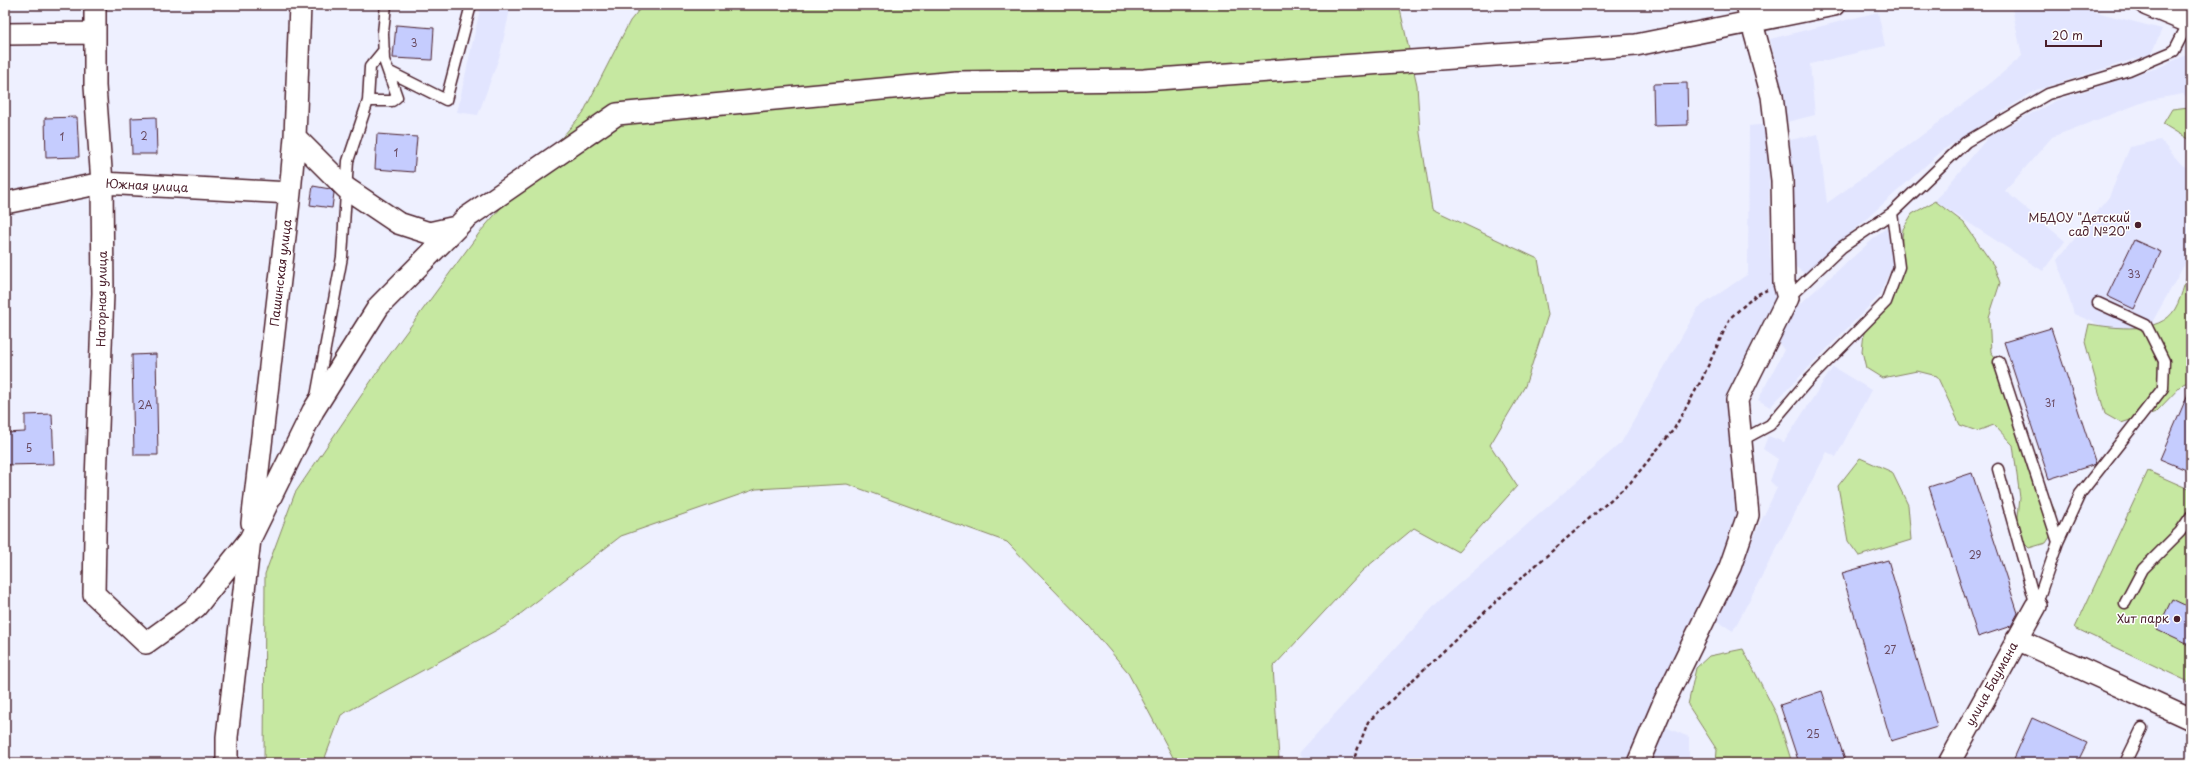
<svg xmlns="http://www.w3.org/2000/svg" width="2196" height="768" font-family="'Playpen Sans',sans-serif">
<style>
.built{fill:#e2e5ff}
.green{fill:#c6e8a1;stroke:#888466}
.building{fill:#c5ccfe;stroke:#4a1f2b}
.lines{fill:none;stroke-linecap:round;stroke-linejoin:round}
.service-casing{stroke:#4a1f2b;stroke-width:13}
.minor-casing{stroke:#4a1f2b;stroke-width:24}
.path{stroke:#4a1f2b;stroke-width:2.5;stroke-dasharray:4 3;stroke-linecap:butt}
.service{stroke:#fff;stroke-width:10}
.minor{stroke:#fff;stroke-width:21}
.poi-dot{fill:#4a1f2b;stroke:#fff;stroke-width:1.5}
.labels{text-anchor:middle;stroke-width:3;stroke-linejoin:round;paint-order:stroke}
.number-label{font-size:10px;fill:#694a60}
.street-label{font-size:12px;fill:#4a1f2b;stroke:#fff}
.poi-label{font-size:12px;fill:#4a1f2b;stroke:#fff;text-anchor:end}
</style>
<rect width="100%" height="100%" fill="#eef0ff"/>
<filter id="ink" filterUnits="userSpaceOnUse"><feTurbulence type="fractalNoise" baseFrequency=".025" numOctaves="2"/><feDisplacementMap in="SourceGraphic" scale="8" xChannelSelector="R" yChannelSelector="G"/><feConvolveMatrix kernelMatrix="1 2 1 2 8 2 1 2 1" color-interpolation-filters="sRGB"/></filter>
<g filter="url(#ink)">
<path class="built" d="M481 5H511L500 55 478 115 457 112Z
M2069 5 2162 29 2151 54 2036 90 1943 150 1805 274 1792 264 1790 140 1818 134 1827 203 1909 145 1992 82 2022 56 2012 8Z
M1878 12 1885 46 1810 64 1815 115 1787 122 1783 94 1770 39Z
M2191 53V100L2183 94 2149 100 2052 137 2005 191 2065 241 2043 271 1935 201 1989 136 2057 100 2157 68Z
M1768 124 1770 256 1777 279 1779 307 1740 399 1754 487 1692 629 1626 763H1309L1299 753 1438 602 1621 443 1698 308 1748 274 1749 126Z
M2160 140 2182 165 2191 170V253L2141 342 2074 314 2057 260 2109 197 2130 147Z
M1887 227 1893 265 1878 297 1770 407 1758 400 1784 350 1778 342 1793 310Z
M1833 367 1871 390 1836 457 1827 452 1733 631 1714 619 1777 488 1770 481 1778 459 1763 449 1768 436 1784 442Z
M1663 726 1689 737V763H1648Z"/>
<path class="green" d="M643 5H1399L1417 85 1420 133 1432 209 1538 259 1548 315 1525 386 1490 445 1517 486 1458 552 1414 528 1362 571 1273 667 1279 759 1282 763H1176L1127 671 1089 626 1007 542 847 484 756 489 621 536 506 625 341 715 323 763H264L265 574 295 493 382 365 480 232 583 113 630 21Z
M2189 107 2191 108V141L2163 124 2172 109Z
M1935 201 1964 223 1994 266 2000 283 1989 317 1991 352 1999 362 2024 446 2055 511 2056 528 2046 543 2029 548 2016 535 2020 498 2013 445 1994 425 1977 431 1960 425 1937 376 1917 371 1882 378 1866 368 1862 351 1864 333 1871 317 1886 302 1899 267 1903 229 1912 214Z
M2191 262V381L2183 384 2156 412 2121 423 2105 414 2085 342 2089 324C2114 328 2160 335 2175 309 2183 295 2186 276 2191 262Z
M1860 458 1892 472 1908 505 1911 540 1859 556 1848 541 1838 486Z
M2148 471 2191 490V683L2075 628Z
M1743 649 1777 715 1792 763H1716L1717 750 1688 705 1696 668 1709 656Z"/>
<path class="building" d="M396 25 434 28 432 60 393 58Z
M1687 83 1688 125 1654 126 1653 84Z
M77 117 79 157 46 158 45 118Z
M156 117 157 154H132L131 118Z
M377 134 417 137 414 172 375 169Z
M313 186 330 189 334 193 332 208 310 205Z
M2134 240 2161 252 2134 309 2107 296Z
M2051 328 2096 464 2049 479 2004 342Z
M156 354 158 455H134L132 355Z
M2191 387V472L2160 459Z
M52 414 54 464 5 465V433L25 432V415Z
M1972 473 2018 613 2011 626 1978 637 1929 487Z
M1888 560 1937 727 1891 741 1842 573Z
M2172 599 2191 608V646L2157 630Z
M1822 691 1846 763H1799L1780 705Z
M2032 718 2087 743 2077 763H2012Z"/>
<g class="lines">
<defs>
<path id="service" d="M388 71 446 100 471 5
M368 101 370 67 384 50
M1788 298 1842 247 1892 213 1966 142 2048 94 2129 70 2174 51 2189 22
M1999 362 2058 542
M316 397 342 257 348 161 368 101H392L397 97 384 60 383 33 386 5
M1742 440 1770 425 1805 384 1886 302 1899 267 1892 213
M1998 469 2036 606
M2125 603 2143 569 2180 532 2191 516
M2036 606 2058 542 2080 494 2163 388 2164 361 2146 325 2098 303
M2125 763 2142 728"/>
<path id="minor" d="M95 5V86L102 183 103 293 96 481 94 594 146 643 196 607 250 539 227 737V763
M2147 5 2191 23
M5 34 95 33
M295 137 346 188 398 223 429 233 456 227
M5 203 102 183 290 193
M252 523 290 193 295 137 300 5
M250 539 313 411 379 306 466 218 617 114 956 82 1144 80 1636 45 1834 5
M2017 639 2191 719
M1638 763 1664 702 1730 567 1748 515 1737 400 1788 298 1784 283 1782 180 1772 96 1747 5
M1949 763 2036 606"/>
</defs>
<use href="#service" class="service-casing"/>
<use href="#minor" class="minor-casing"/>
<path class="path" d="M1359 763 1355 756 1368 722 1520 579 1630 483 1674 429 1702 379 1730 318 1756 295 1767 290"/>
<use href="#service" class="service"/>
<use href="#minor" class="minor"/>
</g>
</g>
<g class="poi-dot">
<circle cx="2138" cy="225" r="4"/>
<circle cx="2177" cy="619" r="4"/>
</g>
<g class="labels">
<g class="number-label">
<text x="414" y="47">3</text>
<text x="144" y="140">2</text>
<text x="62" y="141">1</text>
<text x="396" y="157">1</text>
<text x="2134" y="278">33</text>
<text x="2050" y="407">31</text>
<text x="145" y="409">2А</text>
<text x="29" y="452">5</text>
<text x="1975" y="559">29</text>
<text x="1890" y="654">27</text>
<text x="1813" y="738">25</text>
</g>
<g class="street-label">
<text transform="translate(147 186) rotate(3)" y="4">Южная улица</text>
<text transform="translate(281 273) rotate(-83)" y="4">Пашинская улица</text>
<text transform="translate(102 299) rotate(-89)" y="4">Нагорная улица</text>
<text transform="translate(1992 684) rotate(-61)" y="4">улица Баумана</text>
</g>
<g class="poi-label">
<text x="2130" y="222">МБДОУ "Детский<tspan x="2130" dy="14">сад №20"</tspan></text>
<text x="2169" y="623">Хит парк</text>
</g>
</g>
<rect width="2196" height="768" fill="none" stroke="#fff" stroke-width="20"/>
<rect x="10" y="10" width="2176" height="748" fill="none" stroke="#4a1f2b" stroke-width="1.5" filter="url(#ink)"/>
<path d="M2046 40v6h55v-6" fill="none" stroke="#4a1f2b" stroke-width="2"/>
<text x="2052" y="40" font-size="12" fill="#4a1f2b" stroke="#ffffff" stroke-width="3" paint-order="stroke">20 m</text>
</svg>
